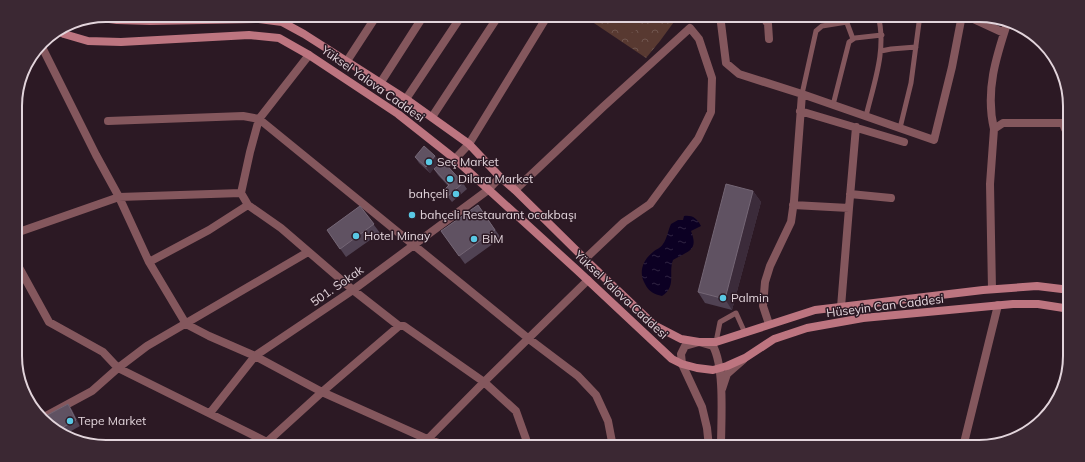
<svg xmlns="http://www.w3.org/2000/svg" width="1085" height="462" font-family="Mulish,sans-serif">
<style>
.park{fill:url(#park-crowns)}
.garden{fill:#583931}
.water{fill:url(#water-ripples)}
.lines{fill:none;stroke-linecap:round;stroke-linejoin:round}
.service{stroke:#84575d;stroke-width:5}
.minor{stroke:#84575d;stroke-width:8}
.tertiary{stroke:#84575d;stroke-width:8}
.secondary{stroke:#bd7580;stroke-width:8}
.wall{fill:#504253}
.shaded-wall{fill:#3b2b3a}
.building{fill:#605262;stroke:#746675}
.poi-dot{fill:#59c8e4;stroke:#2c1924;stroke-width:1.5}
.labels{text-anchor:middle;stroke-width:3;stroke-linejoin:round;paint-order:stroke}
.street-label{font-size:12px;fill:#e2d4db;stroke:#2c1924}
.poi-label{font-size:12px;fill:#e2d4db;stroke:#2c1924;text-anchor:start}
.rim{fill:none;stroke:#e2d4db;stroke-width:2}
</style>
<defs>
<pattern id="park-crowns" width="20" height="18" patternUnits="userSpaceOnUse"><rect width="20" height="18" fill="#583931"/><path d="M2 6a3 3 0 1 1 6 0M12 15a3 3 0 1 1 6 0" fill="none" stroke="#70554e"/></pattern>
<pattern id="water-ripples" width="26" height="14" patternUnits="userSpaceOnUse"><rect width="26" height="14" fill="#0c0023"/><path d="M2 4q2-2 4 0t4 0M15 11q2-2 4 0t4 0" fill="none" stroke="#2f2442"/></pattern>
</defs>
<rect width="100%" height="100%" fill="#2c1924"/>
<path class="park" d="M582 15H679L660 41 646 58Z"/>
<path class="garden" d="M605 15H645L634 33Z"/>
<path class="water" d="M684 216C692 215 697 218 701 226L691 231C699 251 688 251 673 260 668 273 677 286 662 296 654 294 649 292 645 284 638 272 643 260 653 252 656 249 661 248 663 244 667 239 668 230 671 224L678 220H683Z"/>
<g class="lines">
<path class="service" d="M844 15 853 39
M155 19 164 15
M881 51 891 49 916 47
M802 94 816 31 822 26 847 22
M833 105 849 42 855 38 882 35
M866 116C874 83 887 49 878 15
M900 128 911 83 920 15
M716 342 720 322 736 313 745 333"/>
<path class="minor" d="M720 15 726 63 739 74 802 94 934 140 952 67 962 15
M762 15 768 24 769 39
M965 15 1004 33
M328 16V15
M38 48 43 49 96 155 119 197 149 262 186 324 209 336 255 356 322 392 427 439 451 447
M309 55 259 119 250 152 241 193 248 205 281 228 353 290 399 326H404L484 382 588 280
M347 61 377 15
M381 82 424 15
M406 99 462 15
M800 111 904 142
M432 117 499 15
M108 121 243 116 259 119 529 339 578 376 596 395 608 421 613 447
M1063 123 1065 129 1069 131
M994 129C985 91 996 57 1008 21
M455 159 469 144
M515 190 603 107 690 28 699 39 712 78 711 112 698 139 650 204 624 222 585 259
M850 194 891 198
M793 205 849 208 841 307
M849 208 856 127
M16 233 119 197 241 193
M16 262 49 322 103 352 118 368 267 442 288 447
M149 262 209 230 248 205
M992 289 990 184 994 129 1003 123H1069
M769 324 763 306 765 282 770 266 791 222 794 201 802 94
M210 413 255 356 353 290 488 190 500 177
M42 418 92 391 118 368 147 346 308 252
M267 442 322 392 399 326
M420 447 484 382 516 411 526 439 528 447
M963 447 998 305"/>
<path class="tertiary" d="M469 144 548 15
M722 389 727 374 743 360
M709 447 707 428 702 407 682 364 681 354 685 346 699 342 713 346C725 368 721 421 721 447"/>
<path class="secondary" d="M94 17 117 20 150 21 259 19 282 22 304 34 406 99 469 144 500 177 515 190 588 262 654 325 681 339 699 342H716L815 310 983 290 1037 286 1070 290
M57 30 64 34 88 41 121 42 249 35 279 38 309 55 398 114 455 159 578 271 672 359 682 364 697 368 713 370 727 366 745 358 774 339 807 328 863 318 1013 304H1038L1070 309"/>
</g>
<path class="wall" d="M435 156 439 162 430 173 419 163 415 157Z
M434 169 463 183 467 189 452 202 443 191 448 186 438 175Z
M753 191 761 202 732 310 705 303 698 292Z
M478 205 501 238 465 264 441 231Z
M360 206 380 233 346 257 327 230Z
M68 404 72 410 80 426 64 435 42 418Z"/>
<path class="shaded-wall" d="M435 156 439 162 430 173 426 167Z
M753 191 761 202 732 310 725 299Z
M68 404 72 410 80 426 76 420Z"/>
<path class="building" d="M424 146 435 156 426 167 415 157Z
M443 161 463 183 448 196 443 191 449 185 434 169Z
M726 184 753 191 725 299 698 292Z
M478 205 495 230 459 256 441 231Z
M360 206 374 224 340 249 327 230Z
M68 404 76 420 58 430 42 418Z"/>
<g class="poi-dot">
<circle cx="429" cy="162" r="4"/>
<circle cx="450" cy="179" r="4"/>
<circle cx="456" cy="194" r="4"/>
<circle cx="412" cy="215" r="4"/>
<circle cx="356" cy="236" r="4"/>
<circle cx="474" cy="239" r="4"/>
<circle cx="723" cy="298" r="4"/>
<circle cx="70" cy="421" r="4"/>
</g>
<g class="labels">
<g class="street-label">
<text transform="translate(373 84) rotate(35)" y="4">Yüksel Yalova Caddesi</text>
<text transform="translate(337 286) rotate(-35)" y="4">501. Sokak</text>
<text transform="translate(621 295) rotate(43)" y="4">Yüksel Yalova Caddesi</text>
<text transform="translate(885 306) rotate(-7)" y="4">Hüseyin Can Caddesi</text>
</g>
<g class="poi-label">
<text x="437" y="166">Seç Market</text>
<text x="458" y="183">Dilara Market</text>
<text x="448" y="198" text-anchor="end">bahçeli</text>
<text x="420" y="219">bahçeli Restaurant ocakbaşı</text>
<text x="364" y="240">Hotel Minay</text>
<text x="482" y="243">BİM</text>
<text x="731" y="302">Palmin</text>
<text x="78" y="425">Tepe Market</text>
</g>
</g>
<path d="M0 0H1085V462H0ZM106 22H979A84 84 0 0 1 1063 106V356A84 84 0 0 1 979 440H106A84 84 0 0 1 22 356V106A84 84 0 0 1 106 22Z" fill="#3b2833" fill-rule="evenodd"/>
<path class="rim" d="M106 22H979A84 84 0 0 1 1063 106V356A84 84 0 0 1 979 440H106A84 84 0 0 1 22 356V106A84 84 0 0 1 106 22Z"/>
</svg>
